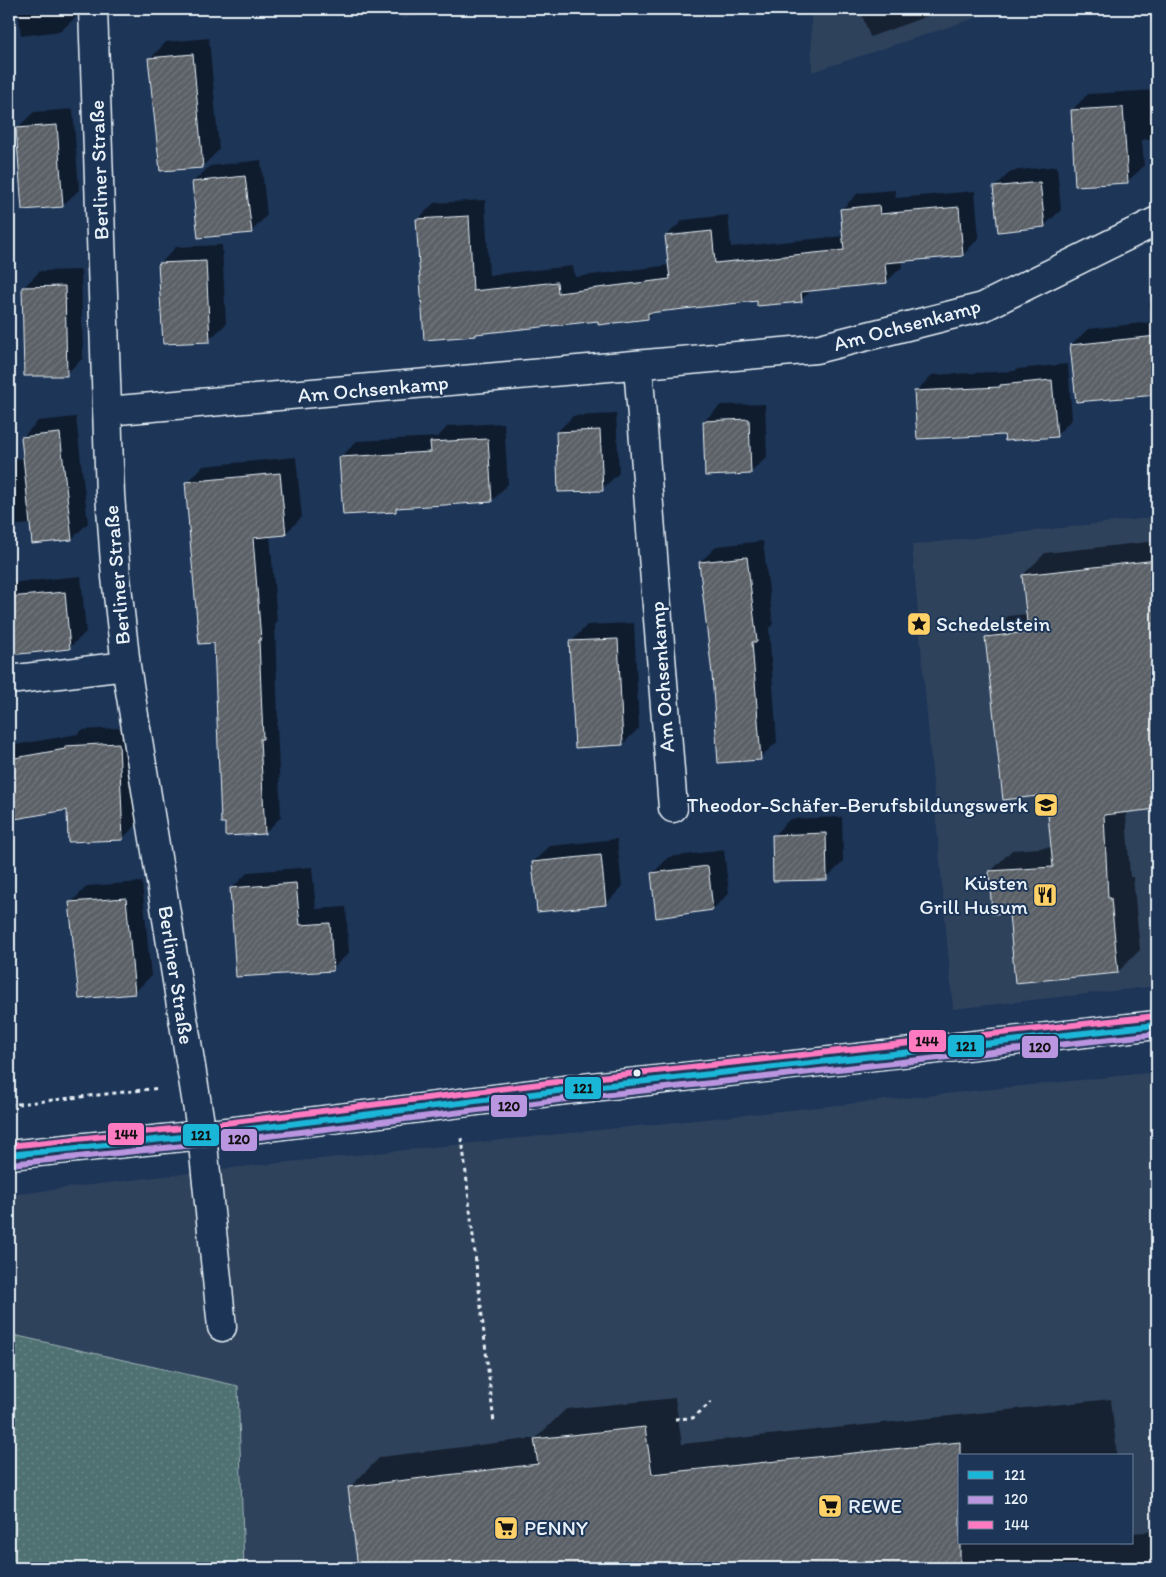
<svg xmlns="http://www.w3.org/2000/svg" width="1166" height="1577" font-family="Itim,sans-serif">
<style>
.built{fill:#2f425c;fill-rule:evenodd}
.grass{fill:url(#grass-dots);stroke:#9cb1b5}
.shadow{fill:#0007}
.building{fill:url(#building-hatch);stroke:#e8f1f8}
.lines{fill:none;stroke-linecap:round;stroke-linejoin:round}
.minor-casing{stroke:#e8f1f8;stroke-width:31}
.major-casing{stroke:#e8f1f8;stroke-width:31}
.path{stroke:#e8f1f8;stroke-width:3;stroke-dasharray:4 4;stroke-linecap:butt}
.minor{stroke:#1d3557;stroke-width:28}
.major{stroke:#1d3557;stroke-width:28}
.bus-1-casing{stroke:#1d3557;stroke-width:10}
.bus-2-casing{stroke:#1d3557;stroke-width:10}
.bus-3-casing{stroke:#1d3557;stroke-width:10}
.bus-1{stroke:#1ab6d8;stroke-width:6}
.bus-2{stroke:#bb96e0;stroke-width:6}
.bus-3{stroke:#fe7ac1;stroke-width:6}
.bus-dot{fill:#e8f1f8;stroke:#1d3557;stroke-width:2}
.labels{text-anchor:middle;stroke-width:4;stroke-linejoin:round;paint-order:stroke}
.street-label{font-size:21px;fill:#e8f1f8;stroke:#1d3557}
.poi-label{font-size:21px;fill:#e8f1f8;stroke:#1d3557;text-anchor:start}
.line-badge{stroke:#1d3557;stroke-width:2}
.pale-badge-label{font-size:14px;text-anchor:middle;font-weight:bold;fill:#111}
</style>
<defs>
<pattern id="grass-dots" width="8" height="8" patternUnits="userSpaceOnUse" patternTransform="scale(1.25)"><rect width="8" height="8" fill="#4f7172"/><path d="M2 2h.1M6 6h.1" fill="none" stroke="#688687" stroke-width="1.8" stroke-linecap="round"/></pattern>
<pattern id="building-hatch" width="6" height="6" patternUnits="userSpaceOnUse" patternTransform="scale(1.25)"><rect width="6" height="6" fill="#5a6066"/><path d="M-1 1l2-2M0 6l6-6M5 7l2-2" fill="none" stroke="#72777d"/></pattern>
</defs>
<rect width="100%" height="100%" fill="#1d3557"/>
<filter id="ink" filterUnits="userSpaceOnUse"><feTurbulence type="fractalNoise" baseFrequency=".02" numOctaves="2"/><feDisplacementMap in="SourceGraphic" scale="10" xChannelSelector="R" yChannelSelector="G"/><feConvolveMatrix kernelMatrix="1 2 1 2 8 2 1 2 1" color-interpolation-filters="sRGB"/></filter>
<g filter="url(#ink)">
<path class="built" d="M402 9H483L402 18Z
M811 9H1003L812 72Z
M1157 517V986L953 1009 912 545Z
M1157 1072V1568H9V1195L222 1169ZM960 1456H1132V1543H960Z"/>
<path class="grass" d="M9 1334 238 1386 244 1568H120L96 1562 95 1568H9Z"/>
<path class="shadow" d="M18 9H77L78 15 61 31 21 36Z
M860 9H947L870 37Z
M9 36 13 84 9 88Z
M209 38 219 150 203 166 161 170 150 59 166 42Z
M1157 90V138L1142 140 1144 166 1127 182 1072 110 1088 94Z
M73 109 79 190 62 206 17 128 34 112Z
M261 160 267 215 251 232 193 182 210 166Z
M1057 166 1061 210 1044 226 995 187 1011 171Z
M895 190 896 198 975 191 979 238 963 255 902 260 903 266 886 282 812 290 801 300 758 299 655 311 648 318 599 320 479 332 476 335 417 220 434 203 485 200 489 275 573 266 575 277 670 265 666 236 683 220 728 215 731 247 844 236 842 209 858 193Z
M222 245 226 324 209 340 160 264 176 247Z
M81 270 83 358 66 374 24 287 40 271Z
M1157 295V363L1143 365 1071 345 1088 329 1152 322 1149 304Z
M1068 364 1072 419 1056 436 1005 433 915 392 932 375 1015 371 1017 369Z
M765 404 767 457 750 473 704 421 721 405Z
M616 414 619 473 602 489 557 432 573 416Z
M76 417 88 523 72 539 31 524 9 526V460L24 458 22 438 38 421Z
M504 423 508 484 492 501 400 506 396 510 340 458 357 441 438 437 448 426Z
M296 457 302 517 285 534 270 535 277 622 275 624 278 721 277 723 281 817 265 833 215 642 187 483 203 466Z
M763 541 773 624 769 628 777 742 760 758 713 674 700 562 717 546Z
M1157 541V808L1126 811 1130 877H1133L1140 950 1118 972 1017 982 1010 912 990 872 1012 850 1052 847 1047 794 986 638 1008 616 1027 614 1023 575 1045 553Z
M81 576 86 632 69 648 9 654V583Z
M634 623 639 728 623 744 571 642 587 625Z
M135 727 139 822 122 839 68 809 9 819V746L78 734 82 730Z
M842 817 843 862 826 879 774 835 790 819Z
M617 839 622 887 606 904 533 862 550 846Z
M724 850 729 893 713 909 652 874 669 857Z
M312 867 316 909 346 907 349 953 332 969 231 889 248 872Z
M142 882 151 976 135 992 71 903 87 886Z
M675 1398 682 1444 1111 1399 1117 1456H960V1543H1132V1533L1157 1531V1568H359L350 1487 380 1457 536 1438 566 1409Z"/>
<path class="building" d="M193 54 203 168 160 171 148 58Z
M1123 107 1128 183 1075 186 1071 110Z
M57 125 63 207 22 210 16 128Z
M245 176 252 233 198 238 192 182Z
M1040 182 1045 227 998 232 993 187Z
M879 205 880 214 959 207 963 256 885 263 887 283 801 292 802 302 757 306V301L648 313V319L598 325V321L476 334V336L424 340 416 219 469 216 473 291 557 282 558 293 670 279 665 236 712 231 715 263 844 250 840 209Z
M206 261 210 342 163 344 158 263Z
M65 286 67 376H24L22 287Z
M1157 336V395L1076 402 1070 345Z
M1052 380 1057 437 1005 441 1004 435 917 439 914 391 1000 387V385Z
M749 419 751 474 705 476 703 421Z
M600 430 603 491 558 492 556 432Z
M60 433 72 540 32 544 21 437Z
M488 439 492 502 396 508V512L343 515 339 457 431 452 430 442Z
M280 473 286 535 253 538 261 640H259L263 739H260L265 834 225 836V823H221L214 643 199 644 185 482Z
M747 557 757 642H752L761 760 718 763 712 674 699 562Z
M1157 560V809L1104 815 1108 898H1111L1118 973 1015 983 1009 913 992 914 989 871 1053 867 1046 795 1003 800 985 637 1028 632 1022 575Z
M65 592 70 649 9 655V597Z
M618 639 623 745 575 748 569 641Z
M119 743 123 840 68 842 67 810 9 820V759L65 749V746Z
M826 833 827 880 773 881 772 835Z
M601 855 606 905 537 912 532 862Z
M708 866 713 910 656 918 651 873Z
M296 883 300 925 330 923 333 971 236 977 230 888Z
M126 898 135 994 79 999 69 902Z
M645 1427 652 1474 960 1442V1568H358L348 1487 538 1464 534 1439Z"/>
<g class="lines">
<defs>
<path id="minor" d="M93 9 110 494 116 577 126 666 202 1135 222 1327
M638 366 673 808
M107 411 816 349 983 307 1157 221
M9 680 126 666"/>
<path id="major" d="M9 1155 202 1135 565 1090 1157 1025"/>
</defs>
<use href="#minor" class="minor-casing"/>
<use href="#major" class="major-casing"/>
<path class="path" d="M9 1105 160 1088
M462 1138 494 1423
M675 1419 693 1418 711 1402"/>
<use href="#minor" class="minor"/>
<use href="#major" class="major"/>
<defs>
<path id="bus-1" d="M9 1155 202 1135 565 1090 1157 1025"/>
<path id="bus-2" d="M10 1164 203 1144 566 1099 1157 1034"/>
<path id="bus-3" d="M9 1146 201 1126 564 1081 1156 1016"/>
</defs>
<use href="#bus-1" class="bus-1-casing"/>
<use href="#bus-2" class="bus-2-casing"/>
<use href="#bus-3" class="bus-3-casing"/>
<use href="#bus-1" class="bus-1"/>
<use href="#bus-2" class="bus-2"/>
<use href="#bus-3" class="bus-3"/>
</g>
</g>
<defs>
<symbol id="sight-square" viewBox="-11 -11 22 22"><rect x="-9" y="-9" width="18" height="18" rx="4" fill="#ffd166" stroke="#1d3557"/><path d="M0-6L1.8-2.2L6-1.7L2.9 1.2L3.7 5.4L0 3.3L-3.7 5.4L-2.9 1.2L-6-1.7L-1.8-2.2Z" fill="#111"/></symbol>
<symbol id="school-square" viewBox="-11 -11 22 22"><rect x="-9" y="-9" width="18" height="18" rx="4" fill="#ffd166" stroke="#1d3557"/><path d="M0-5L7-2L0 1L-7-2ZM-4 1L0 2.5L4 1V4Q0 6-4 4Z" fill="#111"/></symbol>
<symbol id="restaurant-square" viewBox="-11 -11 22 22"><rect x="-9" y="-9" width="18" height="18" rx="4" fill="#ffd166" stroke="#1d3557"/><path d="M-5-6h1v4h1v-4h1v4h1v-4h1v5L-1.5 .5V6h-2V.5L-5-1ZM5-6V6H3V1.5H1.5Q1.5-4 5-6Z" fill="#111"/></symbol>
<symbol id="supermarket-square" viewBox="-11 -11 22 22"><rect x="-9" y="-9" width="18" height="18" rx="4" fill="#ffd166" stroke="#1d3557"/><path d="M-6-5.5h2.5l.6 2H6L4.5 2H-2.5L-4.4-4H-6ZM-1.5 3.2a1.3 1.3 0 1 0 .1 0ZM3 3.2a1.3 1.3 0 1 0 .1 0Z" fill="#111"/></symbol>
</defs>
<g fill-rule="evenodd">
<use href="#sight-square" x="905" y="610" width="28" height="28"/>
<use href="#school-square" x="1032" y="791" width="28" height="28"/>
<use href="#restaurant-square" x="1031" y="881" width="28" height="28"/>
<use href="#supermarket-square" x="816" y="1492" width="28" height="28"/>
<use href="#supermarket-square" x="492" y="1514" width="28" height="28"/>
</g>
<circle class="bus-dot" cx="637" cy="1073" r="4.5"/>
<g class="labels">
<g class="street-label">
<text transform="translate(99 170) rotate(-92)" y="7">Berliner Straße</text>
<text transform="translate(907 325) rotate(-15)" y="7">Am Ochsenkamp</text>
<text transform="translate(373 389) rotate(-5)" y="7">Am Ochsenkamp</text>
<text transform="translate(117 575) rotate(-95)" y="7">Berliner Straße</text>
<text transform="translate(662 677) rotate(-94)" y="7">Am Ochsenkamp</text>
<text transform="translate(176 975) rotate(81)" y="7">Berliner Straße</text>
</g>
<g class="poi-label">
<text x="936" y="631">Schedelstein</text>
<text x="1028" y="812" text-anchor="end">Theodor-Schäfer-Berufsbildungswerk</text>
<text x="1028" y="890" text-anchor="end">Küsten<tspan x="1028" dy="24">Grill Husum</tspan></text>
<text x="848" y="1513">REWE</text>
<text x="524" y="1535">PENNY</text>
</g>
</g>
<g class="line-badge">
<rect x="908" y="1029" width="39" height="24" rx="5" fill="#fe7ac1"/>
<rect x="947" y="1034" width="38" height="24" rx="5" fill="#1ab6d8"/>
<rect x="1021" y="1035" width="38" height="24" rx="5" fill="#bb96e0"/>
<rect x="564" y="1076" width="38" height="24" rx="5" fill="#1ab6d8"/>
<rect x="490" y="1094" width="38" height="24" rx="5" fill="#bb96e0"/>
<rect x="107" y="1122" width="38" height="24" rx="5" fill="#fe7ac1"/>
<rect x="182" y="1123" width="38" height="24" rx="5" fill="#1ab6d8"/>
<rect x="220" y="1128" width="38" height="24" rx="5" fill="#bb96e0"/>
</g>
<g class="pale-badge-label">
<text x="927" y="1046">144</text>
<text x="966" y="1051">121</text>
<text x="1040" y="1052">120</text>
<text x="583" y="1093">121</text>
<text x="509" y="1111">120</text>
<text x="126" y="1139">144</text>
<text x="201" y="1140">121</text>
<text x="239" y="1144">120</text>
</g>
<rect width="1166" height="1577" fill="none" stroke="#1d3557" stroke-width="30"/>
<rect x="15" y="15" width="1136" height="1547" fill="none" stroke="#e8f1f8" stroke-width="2" filter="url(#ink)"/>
<rect x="958" y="1454" width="175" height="90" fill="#1d3557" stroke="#6e8097"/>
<rect x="968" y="1471" width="25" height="8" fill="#1ab6d8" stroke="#6e8097"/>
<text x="1004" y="1480" font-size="15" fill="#e8f1f8">121</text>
<rect x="968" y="1496" width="25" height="8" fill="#bb96e0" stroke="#6e8097"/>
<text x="1004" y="1504" font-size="15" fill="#e8f1f8">120</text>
<rect x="968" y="1521" width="25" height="8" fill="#fe7ac1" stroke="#6e8097"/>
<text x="1004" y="1530" font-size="15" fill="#e8f1f8">144</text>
</svg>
